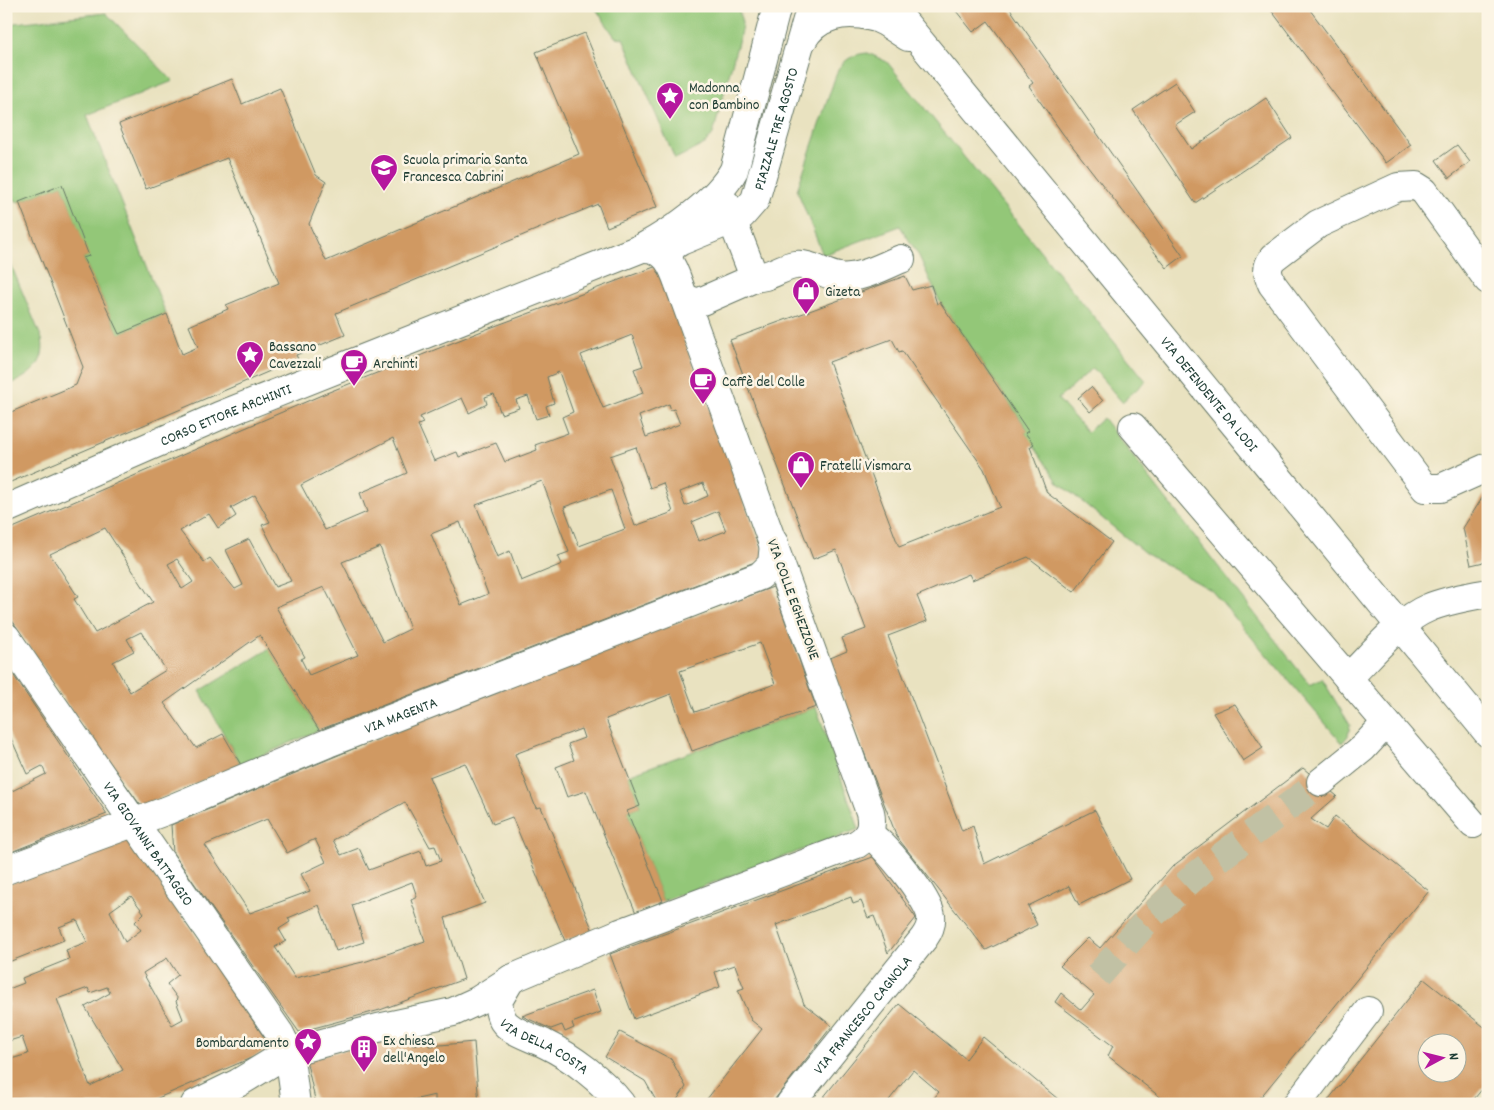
<svg xmlns="http://www.w3.org/2000/svg" width="1494" height="1110" font-family="Dekko,sans-serif">
<style>
.green{fill:#93c778;stroke:#598256}
.building{fill:#d09962;fill-rule:evenodd}
.lines{fill:none;stroke-linecap:round;stroke-linejoin:round}
.minor-tunnel{stroke:#c1c1a4;stroke-width:28;stroke-dasharray:28 14;stroke-linecap:butt}
.minor-casing{stroke:#667765;stroke-width:30}
.minor{stroke:#fff;stroke-width:28}
.labels{text-anchor:middle;stroke-width:5;stroke-linejoin:round;paint-order:stroke}
.poi-label{font-size:15px;fill:#1f3d34;stroke:#fcf5e5;text-anchor:start}
.street-label{font-size:15px;fill:#1f3d34;stroke:#fcf5e5}
</style>
<rect width="100%" height="100%" fill="#fcf5e5"/>
<filter id="ink" filterUnits="userSpaceOnUse"><feTurbulence type="fractalNoise" baseFrequency=".02" numOctaves="2"/><feDisplacementMap in="SourceGraphic" scale="10" xChannelSelector="R" yChannelSelector="G"/><feConvolveMatrix kernelMatrix="1 2 1 2 8 2 1 2 1" color-interpolation-filters="sRGB"/></filter>
<filter id="wash" filterUnits="userSpaceOnUse"><feTurbulence type="fractalNoise" baseFrequency=".0096" numOctaves="4" result="noise"/><feDisplacementMap in="SourceGraphic" scale="20" xChannelSelector="R" yChannelSelector="G"/><feGaussianBlur stdDeviation="1.12" result="paint"/><feColorMatrix in="noise" values="0 0 0 0 0 0 0 0 0 0 0 0 0 0 0 0 0 1.4 0 .05"/><feComposite in="paint" operator="in"/></filter>
<g filter="url(#wash)">
<rect width="100%" height="100%" fill="#e9e2c0"/>
<path class="green" d="M594 6H738L742 23 741 31 713 134 705 144 675 159 623 38 615 37Z
M106 13 173 81 87 115 166 314 119 334 83 258 88 256 62 185 19 202 6 196V24Z
M868 53 887 62 1146 381 1122 402 1093 368 1058 399 1087 432 1103 418 1310 685 1322 679 1350 725 1348 736 1342 743 1211 590 1145 553 1058 482 1025 433 1028 430 940 302 919 256 900 226 823 255 797 190 838 69C847 58 854 54 868 53Z
M6 253 42 339C47 365 28 377 6 386Z
M269 649 319 730 241 765 200 691Z
M816 707 859 829 663 901 627 811 640 806 628 775Z"/>
<g id="blocks">
<path class="building" d="M952 6H1008L1183 256 1167 268 1063 134 1029 86 1033 83 988 21 973 32Z
M1268 6H1307L1411 145 1386 163Z
M585 33 657 207 607 227 598 204 336 313 345 335 296 355 298 359 6 484V411L11 412 76 385 83 367 19 202 62 185 89 256 83 258 119 334 167 314 182 354 198 347 189 326 228 309 226 305 279 283 227 158 146 189 119 124 232 79 242 104 280 88 316 175 326 182 309 224 326 261 579 154 536 52Z
M1175 82 1195 112 1175 125 1191 149 1266 98 1292 138 1195 203 1133 110Z
M1457 145 1470 162 1449 178 1436 160Z
M657 266 765 558 319 730 260 635 164 703 196 748 223 734 241 765 141 806 67 704 6 611V531L324 394 487 329ZM632 335 643 366 634 369 643 393 603 408 581 355ZM559 372 573 412 562 417 568 433 535 445 537 450 505 462 496 443 459 457 457 452 434 461 418 425 423 423 420 417 462 398 469 413 487 404 485 397 494 394 501 414 519 408 516 400 528 396 536 419 549 415 546 406 554 403 547 377ZM669 404 671 410 674 409 680 424 646 437 639 416ZM393 438 407 473 360 493 367 512 325 530 301 485ZM636 447 650 488 663 483 673 512 635 526 610 456ZM542 481 569 552 558 556 562 564 521 581 510 551 497 557 476 505ZM703 483 708 496 685 506 680 492ZM611 490 625 529 579 546 564 507ZM255 495 270 522 262 525 291 581 275 587 249 539 226 550 243 585 235 589 210 558 204 562 180 531 209 514 218 528 236 516 231 508ZM718 511 726 531 699 541 692 522ZM460 522 488 594 461 605 431 534ZM105 528 153 602 95 633 74 599 78 597 50 554ZM380 547 410 629 383 642 342 562ZM177 559 193 582 182 589 168 564ZM324 587 358 655 309 675 301 659 305 657 276 607ZM141 632 166 670 130 692 113 662 134 651 127 639Z
M905 276 912 290 931 285 937 304 940 302 1028 431 1025 433 1034 444 1030 447 1047 493 1112 542 1074 592 1028 557 972 580 969 574 917 596 927 621 888 636 962 831 973 826 984 864 1095 810 1130 879 1079 905 1069 886 1028 906 1037 925 986 950 897 837 828 659 847 651 842 638 866 629 836 550 813 559 730 340ZM892 339 899 352 902 351 984 469 1000 507 899 547 829 362Z
M1091 387 1103 401 1090 412 1078 398Z
M1488 489V561L1471 565 1463 528Z
M773 587 816 707 692 751 671 694 606 719 640 806 627 811 663 901 636 913 586 791 567 797 556 767 574 760 568 744 584 738 581 729 515 754 536 808 541 807 593 931 565 941 512 817 493 824 465 763 429 777 485 903 445 918 464 979 380 1010 299 1032 173 853 171 825 463 703ZM760 643 775 684 695 712 680 671ZM405 802 430 847 435 846 441 861 426 866 421 851 369 870 359 848 341 855 333 840ZM267 819 287 853 315 839 326 862 301 874 310 891 250 913 205 845ZM412 882 417 897 411 900 425 941 367 961 295 978 275 947 286 941 279 929 290 922 288 918 319 905 336 951 364 942 352 905Z
M6 664 107 814 6 854V794L46 774 42 766 27 774 6 727Z
M1235 704 1263 748 1243 761 1213 713Z
M1303 768 1337 796 1311 819 1326 829 1335 816 1429 891 1255 1104H1169L1108 1056 1113 1046 1055 1002 1061 993 1081 1010 1094 995 1060 966 1088 938 1100 948 1173 866Z
M129 837 272 1049 144 1104H6V1048L11 1059 28 1054 22 1037 6 1042V1007L9 1006 6 990 24 983 22 978 69 959 66 950 87 942 77 920 59 927 64 940 6 963V885ZM131 896 144 913 135 922 141 930 125 942 110 911ZM167 958 178 975 167 984 178 999 176 1001 183 1019 172 1025 143 973ZM107 987 110 993 85 1007 123 1070 90 1086 57 999 88 988 90 993Z
M873 857 916 918 888 953 874 916 868 918 861 901 853 904 851 897 776 925 804 1004 832 1026 771 1104H703L762 1029 751 1020 738 990 744 988 735 965 715 972 720 987 634 1019 610 954Z
M1424 979 1488 1030V1082L1470 1104H1325ZM1426 1042H1456V1072H1426Z
M593 990 601 1012 572 1023 574 1028 565 1032 562 1025 551 1029 522 1016Z
M899 1004 966 1059 983 1037 1064 1104H929L939 1092 913 1070 886 1104H818Z
M620 1032 671 1059 686 1087 674 1104H658L645 1081 605 1057Z
M411 1035 413 1045 429 1041V1046L474 1042 479 1104H435V1095L395 1104H316L306 1059Z"/>
</g>
</g>
<g filter="url(#ink)">
<use href="#blocks" fill-opacity="0" stroke="#667765" stroke-width="1"/>
<g class="lines">
<path class="minor-tunnel" d="M1098 976 1151 916 1195 876 1321 782"/>
<defs>
<g id="minor">
<path d="M851 6 885 22 908 37"/>
<path id="s1" d="M891 6 1488 733"/>
<path d="M802 41C816 15 845 10 872 17"/>
<path id="s2" d="M668 255 673 246 681 241 732 220 742 215 755 200 811 6"/>
<path d="M751 277C767 280 780 267 795 265 811 263 824 275 839 277 859 280 883 266 901 259"/>
<path d="M1488 280 1424 191 1416 186 1398 187 1318 224 1273 258C1266 267 1267 273 1272 284L1425 488H1441L1488 467"/>
<path d="M684 298 696 302 702 301 750 280 751 269 726 204"/>
<path d="M1133 427 1473 824"/>
<path id="s3" d="M6 509 219 416 642 248C673 231 717 201 734 170L777 6"/>
<path id="s4" d="M6 637 280 1034 289 1052 296 1104"/>
<path d="M1348 678C1371 656 1399 620 1428 608 1447 600 1468 597 1488 593"/>
<path d="M1321 782 1363 748 1386 723"/>
<path id="s5" d="M6 870 168 810 328 743 760 576 772 564 774 543"/>
<path id="s6" d="M511 979 498 1001C499 1010 500 1019 507 1025 517 1034 534 1038 545 1044 572 1057 602 1080 621 1104"/>
<path d="M195 1104 238 1083 289 1052 378 1028 453 1012 477 1001 511 979 620 933 857 844C870 836 873 827 870 812L684 298C675 276 671 246 642 248"/>
<path id="s7" d="M790 1104 924 938C929 931 932 924 931 916 928 898 884 842 868 834"/>
<path d="M1297 1104 1368 1011"/>
</g>
</defs>
<use href="#minor" class="minor-casing"/>
<use href="#minor" class="minor"/>
</g>
</g>
<defs>
<symbol id="sight-pin" viewBox="-11 -11 22 30"><path d="M0 17L-7.5 6A9.5 9.5 0 1 1 7.5 6Z" fill="#b5179e" stroke="#fcf5e5"/><path d="M0-6L1.8-2.2L6-1.7L2.9 1.2L3.7 5.4L0 3.3L-3.7 5.4L-2.9 1.2L-6-1.7L-1.8-2.2Z" fill="#fff"/></symbol>
<symbol id="school-pin" viewBox="-11 -11 22 30"><path d="M0 17L-7.5 6A9.5 9.5 0 1 1 7.5 6Z" fill="#b5179e" stroke="#fcf5e5"/><path d="M0-5L7-2L0 1L-7-2ZM-4 1L0 2.5L4 1V4Q0 6-4 4Z" fill="#fff"/></symbol>
<symbol id="shop-pin" viewBox="-11 -11 22 30"><path d="M0 17L-7.5 6A9.5 9.5 0 1 1 7.5 6Z" fill="#b5179e" stroke="#fcf5e5"/><path d="M-5-2.5h2.3a2.7 3.5 0 0 1 5.4 0H5L5.5 6h-11ZM-1.5-2.5h3a1.5 2.3 0 0 0-3 0Z" fill="#fff"/></symbol>
<symbol id="cafe-pin" viewBox="-11 -11 22 30"><path d="M0 17L-7.5 6A9.5 9.5 0 1 1 7.5 6Z" fill="#b5179e" stroke="#fcf5e5"/><path d="M-5.5-4.5H6V0H3Q3 3.5 0 3.5H-2.5Q-5.5 3.5-5.5 0ZM3-3.2v2h1.7v-2ZM-6 4.5H4V6H-6Z" fill="#fff"/></symbol>
<symbol id="building-pin" viewBox="-11 -11 22 30"><path d="M0 17L-7.5 6A9.5 9.5 0 1 1 7.5 6Z" fill="#b5179e" stroke="#fcf5e5"/><path d="M-4-6H4V6H1V3H-1V6H-4ZM-2.5-4.3h1.7v1.8h-1.7ZM.8-4.3h1.7v1.8H.8ZM-2.5-1h1.7V.8h-1.7ZM.8-1h1.7V.8H.8Z" fill="#fff"/></symbol>
</defs>
<g fill-rule="evenodd">
<use href="#sight-pin" x="654" y="80" width="32" height="43"/>
<use href="#school-pin" x="368" y="152" width="32" height="43"/>
<use href="#shop-pin" x="790" y="275" width="32" height="43"/>
<use href="#sight-pin" x="234" y="339" width="32" height="43"/>
<use href="#cafe-pin" x="338" y="347" width="32" height="43"/>
<use href="#cafe-pin" x="687" y="365" width="32" height="43"/>
<use href="#shop-pin" x="785" y="449" width="32" height="43"/>
<use href="#sight-pin" x="292" y="1026" width="32" height="43"/>
<use href="#building-pin" x="348" y="1033" width="32" height="43"/>
</g>
<g class="labels">
<g class="poi-label">
<text x="689" y="92">Madonna<tspan x="689" dy="17">con Bambino</tspan></text>
<text x="403" y="164">Scuola primaria Santa<tspan x="403" dy="17">Francesca Cabrini</tspan></text>
<text x="825" y="296">Gizeta</text>
<text x="269" y="351">Bassano<tspan x="269" dy="17">Cavezzali</tspan></text>
<text x="373" y="368">Archinti</text>
<text x="722" y="386">Caffè del Colle</text>
<text x="820" y="470">Fratelli Vismara</text>
<text x="383" y="1045">Ex chiesa<tspan x="383" dy="17">dell'Angelo</tspan></text>
<text x="289" y="1047" text-anchor="end">Bombardamento</text>
</g>
<g class="street-label">
<text dy="5" stroke="none"><textPath href="#s2" startOffset="180">PIAZZALE TRE AGOSTO</textPath></text>
<text dy="5" stroke="none"><textPath href="#s1" startOffset="502">VIA DEFENDENTE DA LODI</textPath></text>
<text dy="5" stroke="none"><textPath href="#s3" startOffset="239">CORSO ETTORE ARCHINTI</textPath></text>
<text transform="translate(794 599) rotate(70)" y="5">VIA COLLE EGHEZZONE</text>
<text dy="5" stroke="none"><textPath href="#s5" startOffset="424">VIA MAGENTA</textPath></text>
<text dy="5" stroke="none"><textPath href="#s4" startOffset="251">VIA GIOVANNI BATTAGGIO</textPath></text>
<text dy="5" stroke="none"><textPath href="#s7" startOffset="115">VIA FRANCESCO CAGNOLA</textPath></text>
<text dy="5" stroke="none"><textPath href="#s6" startOffset="95">VIA DELLA COSTA</textPath></text>
</g>
</g>
<rect width="1494" height="1110" fill="none" stroke="#fcf5e5" stroke-width="25"/>
<g transform="translate(1442 1058) rotate(83)"><circle r="24" fill="#fcf5e5" stroke="#a4ab9e"/>
<path d="M0-4L9 19L0 12L-9 19Z" fill="#b5179e"/>
<text y="-8" font-size="14" font-weight="bold" text-anchor="middle" fill="#1f3d34">N</text>
</g>
</svg>
